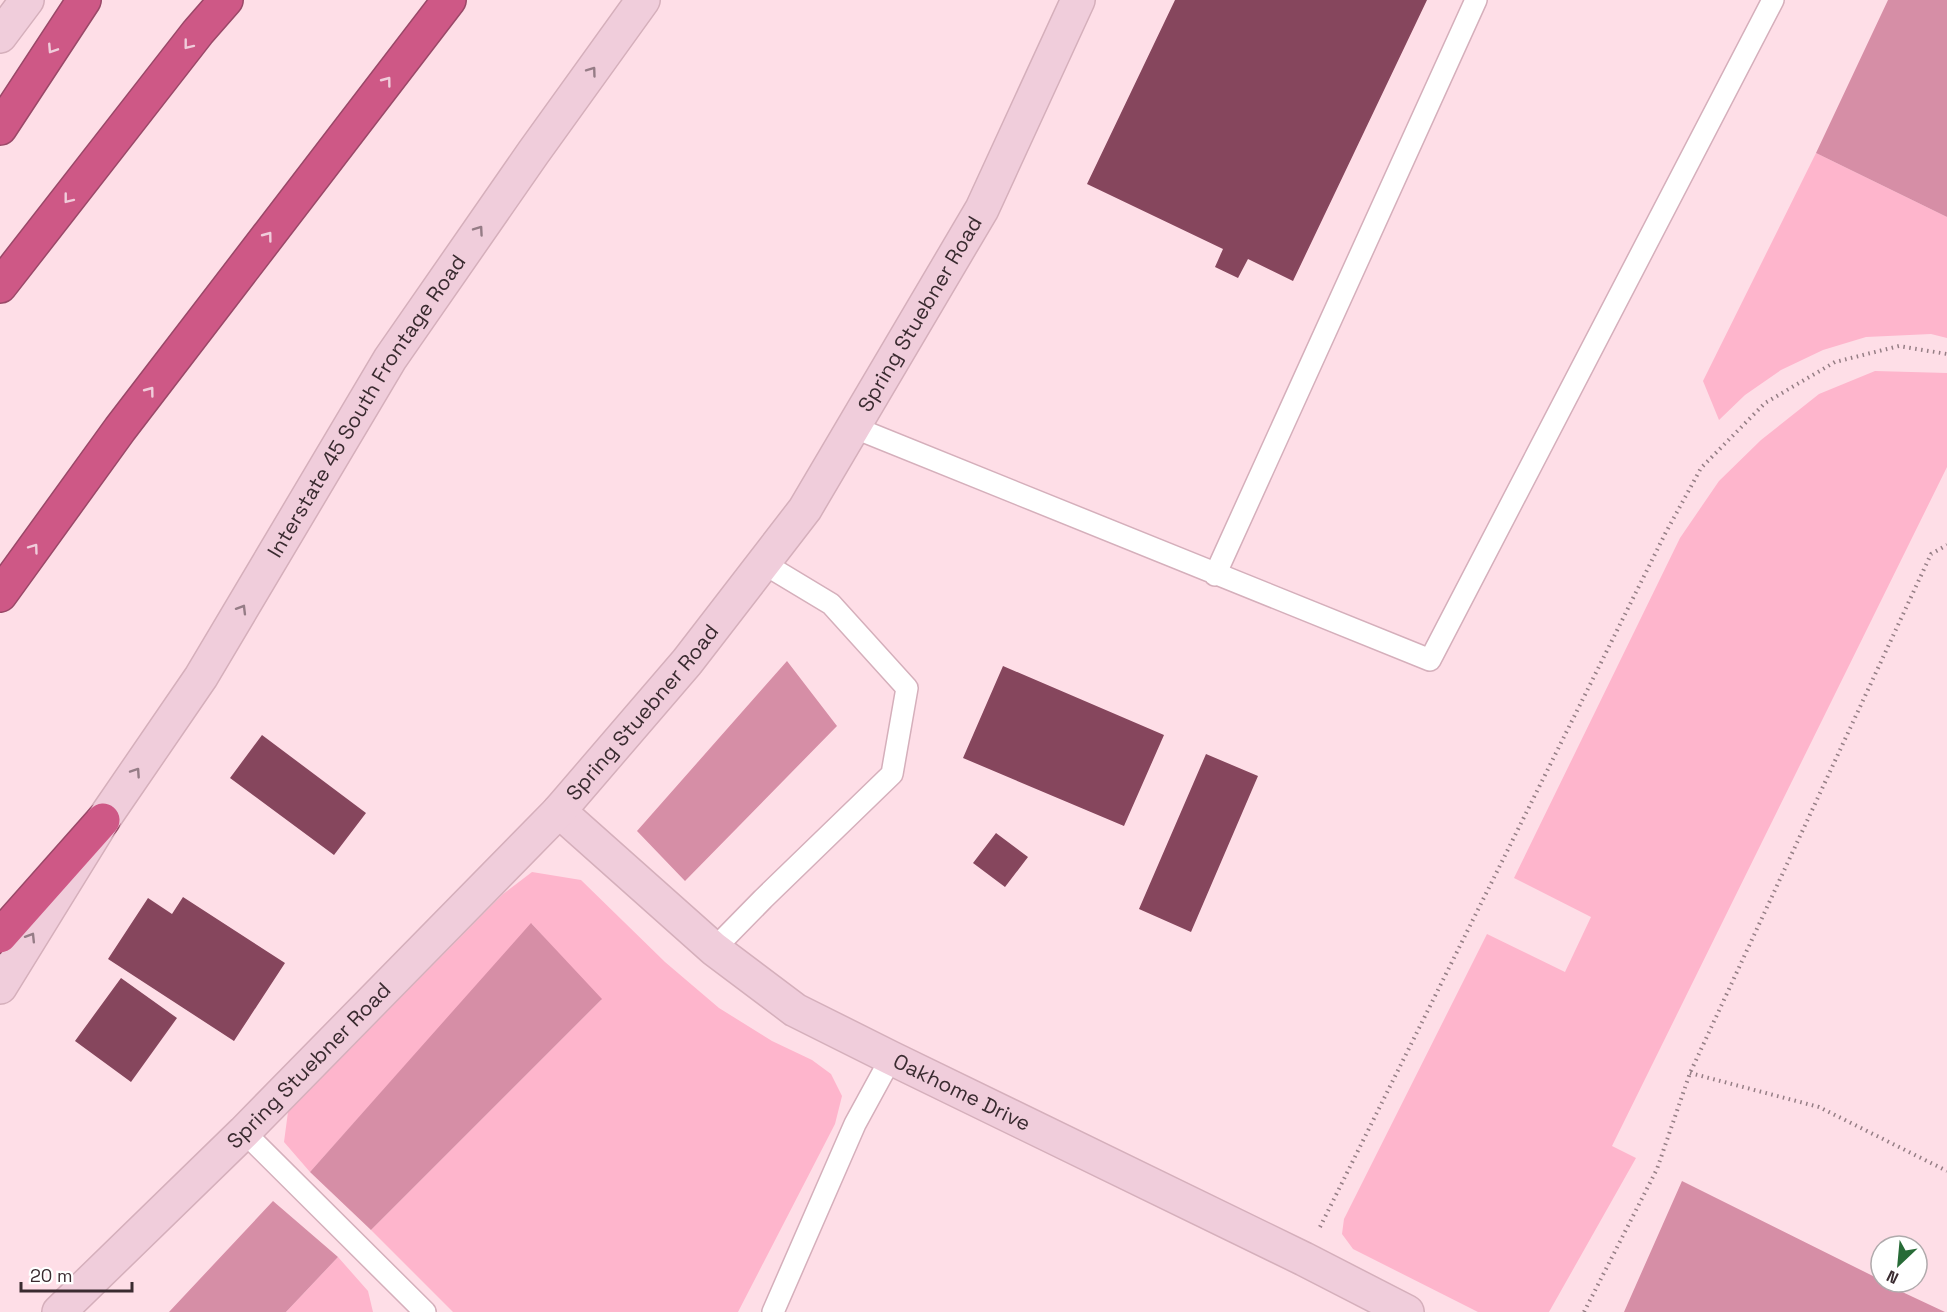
<svg xmlns="http://www.w3.org/2000/svg" width="1947" height="1312" font-family="'Space Grotesk',sans-serif">
<style>
.green{fill:#feb5cc}
.forest{fill:#d68ea6}
.building{fill:#86465d}
.lines{fill:none;stroke-linecap:round;stroke-linejoin:round}
.lane-casing{stroke:#d5afbb;stroke-width:24}
.secondary-casing{stroke:#d5afbb;stroke-width:36}
.highway-casing{stroke:#9a4868;stroke-width:36}
.path{stroke:#957e85;stroke-width:4;stroke-dasharray:1.5 4.5;stroke-linecap:butt}
.lane{stroke:#fff;stroke-width:21}
.secondary{stroke:#f0cddb;stroke-width:33}
.highway{stroke:#ce5886;stroke-width:33}
.oneway{stroke:#f0cddb}
.oneway2{stroke:#957c86}
.labels{text-anchor:middle;stroke-width:6;stroke-linejoin:round;paint-order:stroke}
.street-label{font-size:21px;fill:#3a2b30;stroke:#fff}
</style>
<rect width="100%" height="100%" fill="#fedee7"/>
<path class="green" d="M1816 153 1947 217V338L1931 334 1866 337 1823 350 1781 370 1745 395 1719 420 1703 381Z
M1875 371 1947 373V467L1612 1146 1636 1158 1549 1312H1478L1353 1249 1342 1234 1344 1219 1487 934 1565 972 1591 917 1514 878 1680 538 1719 481 1761 440 1819 394Z
M532 872 581 880 665 962 719 1008 772 1041 812 1060 831 1074 842 1096 835 1124 738 1312H453L371 1230 601 1000 532 924 310 1172 284 1142 288 1112 503 894Z
M338 1257 368 1291 373 1312H286Z"/>
<path class="forest" d="M1888 0H1947V217L1816 153Z
M787 661 837 726 685 881 637 831Z
M531 923 602 999 371 1230 310 1172Z
M1682 1181 1881 1280V1282L1945 1312H1624Z
M273 1201 338 1257 286 1312H169Z"/>
<path class="building" d="M1175 0H1427L1293 281 1248 259 1238 278 1215 267 1223 249 1087 184Z
M1003 666 1164 735 1124 826 963 758Z
M262 735 366 813 334 855 230 778Z
M1206 754 1258 776 1191 932 1139 909Z
M996 833 1028 857 1005 887 973 863Z
M183 897 285 963 234 1041 108 959 148 898 172 914Z
M121 978 177 1018 131 1082 75 1041Z"/>
<g class="lines">
<defs>
<path id="lane" d="M853 427 1430 660 1773 0
M1215 575 1476 0
M714 949 763 899 892 774 907 688 831 604 763 563
M244 1132 425 1312
M773 1312 855 1124 891 1058"/>
<g id="secondary">
<path d="M0 36 27 0"/>
<path id="s1" d="M559 811 714 949 795 1010 891 1058 1304 1259 1407 1312"/>
<path id="s2" d="M0 987 103 820 201 677 390 359 533 153 643 0"/>
<path id="s3" d="M59 1312 244 1132 559 811 687 662 805 509 982 209 1078 0"/>
</g>
<path id="highway" d="M0 128 84 0
M0 286 198 32 226 0
M0 595 120 429 449 0
M0 936 103 820"/>
</defs>
<use href="#lane" class="lane-casing"/>
<use href="#secondary" class="secondary-casing"/>
<use href="#highway" class="highway-casing"/>
<path class="path" d="M1690 1073 1819 1107 1947 1171
M1320 1227 1665 534 1701 468 1765 403 1835 362 1899 346 1947 354
M1584 1312 1657 1169 1690 1073 1931 554 1947 545"/>
<use href="#lane" class="lane"/>
<use href="#secondary" class="secondary"/>
<use href="#highway" class="highway"/>
</g>
<defs><path id="oneway-chevron" d="M-2-3.5L2.5 0L-2 3.5" fill="none" stroke-width="1.6" stroke-linecap="round" stroke-linejoin="round" transform="scale(1.5)"/></defs>
<g class="oneway">
<use href="#oneway-chevron" transform="translate(188 45) rotate(128)"/>
<use href="#oneway-chevron" transform="translate(52 49) rotate(123)"/>
<use href="#oneway-chevron" transform="translate(387 81) rotate(-53)"/>
<use href="#oneway-chevron" transform="translate(68 199) rotate(128)"/>
<use href="#oneway-chevron" transform="translate(268 236) rotate(-53)"/>
<use href="#oneway-chevron" transform="translate(150 391) rotate(-53)"/>
<use href="#oneway-chevron" transform="translate(34 548) rotate(-54)"/>
</g>
<g class="oneway2">
<use href="#oneway-chevron" transform="translate(592 71) rotate(-54)"/>
<use href="#oneway-chevron" transform="translate(479 230) rotate(-55)"/>
<use href="#oneway-chevron" transform="translate(242 609) rotate(-59)"/>
<use href="#oneway-chevron" transform="translate(136 772) rotate(-56)"/>
<use href="#oneway-chevron" transform="translate(31 937) rotate(-58)"/>
</g>
<g class="labels">
<g class="street-label">
<text dy="7" stroke="none"><textPath href="#s3" startOffset="1324">Spring Stuebner Road</textPath></text>
<text dy="7" stroke="none"><textPath href="#s2" startOffset="687">Interstate 45 South Frontage Road</textPath></text>
<text dy="7" stroke="none"><textPath href="#s3" startOffset="837">Spring Stuebner Road</textPath></text>
<text dy="7" stroke="none"><textPath href="#s3" startOffset="351">Spring Stuebner Road</textPath></text>
<text dy="7" stroke="none"><textPath href="#s1" startOffset="495">Oakhome Drive</textPath></text>
</g>
</g>
<g transform="translate(1899 1264) rotate(206)"><circle r="28" fill="#ffffff" stroke="#b0aaac" stroke-width="1.5"/>
<path d="M0-4.5L10 22L0 15L-10 22Z" fill="#276b37"/>
<text y="-9" font-size="16" font-weight="bold" text-anchor="middle" fill="#3a2b30">N</text>
</g>
<path d="M21 1282v9h111v-9" fill="none" stroke="#3a2b30" stroke-width="3"/>
<text x="30" y="1282" font-size="18" fill="#3a2b30" stroke="#ffffff" stroke-width="4.5" paint-order="stroke">20 m</text>
</svg>
